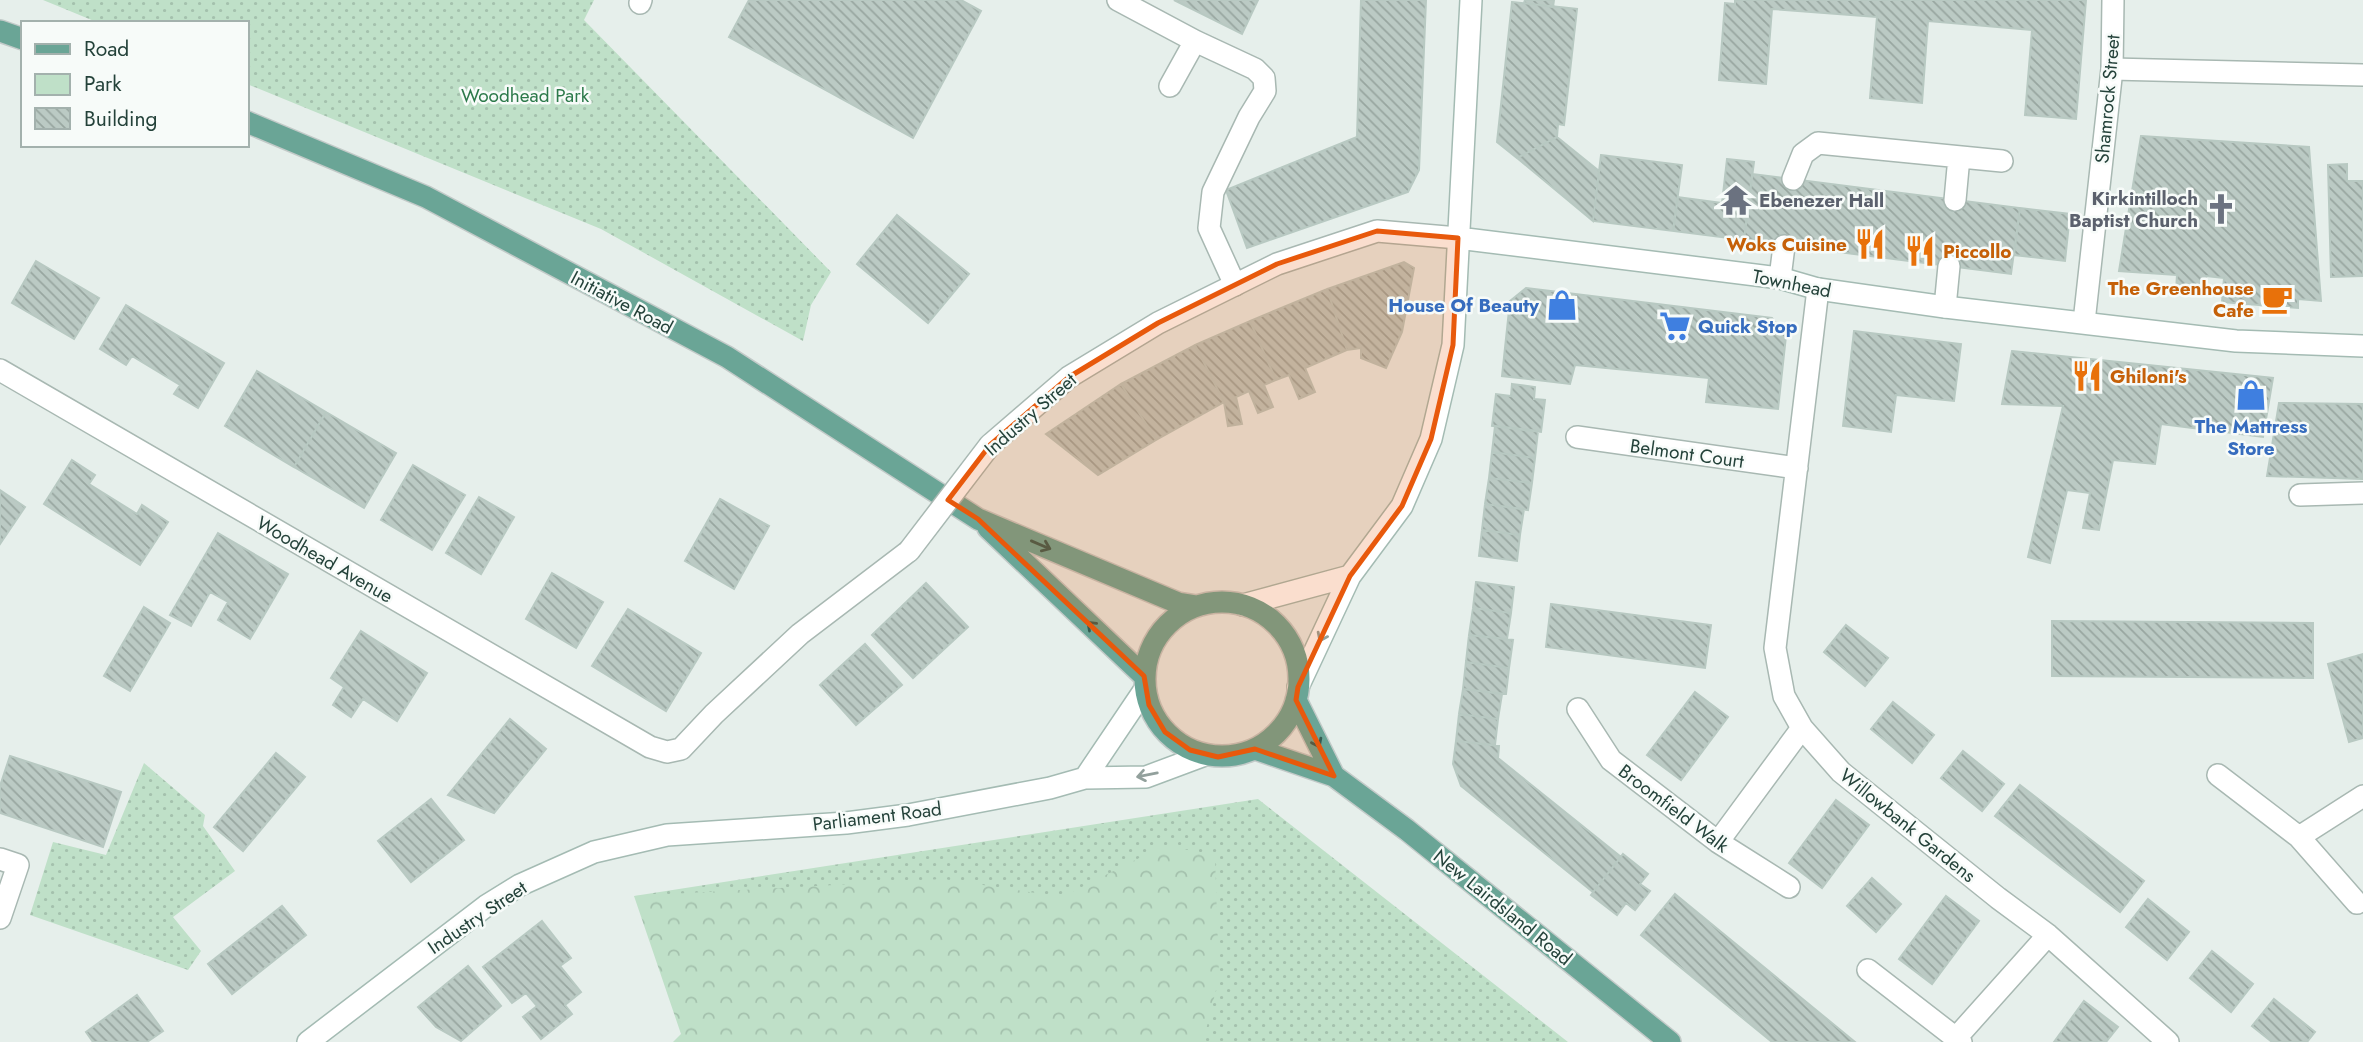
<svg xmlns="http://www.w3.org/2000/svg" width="2363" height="1042" font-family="Jost,sans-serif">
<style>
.green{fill:url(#green-dots)}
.forest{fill:url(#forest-crowns)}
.building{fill:url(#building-back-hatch);stroke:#b8c9c2;stroke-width:2}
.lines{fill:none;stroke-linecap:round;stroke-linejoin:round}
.lane-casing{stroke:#a8b8b2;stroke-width:24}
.street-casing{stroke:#a8b8b2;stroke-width:24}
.secondary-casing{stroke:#a4bbb3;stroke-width:24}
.primary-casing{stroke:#c2cac8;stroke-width:24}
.lane{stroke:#fff;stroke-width:21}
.street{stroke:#fff;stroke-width:21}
.secondary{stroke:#fff;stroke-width:21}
.primary{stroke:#6aa596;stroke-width:21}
.street-bridge-casing{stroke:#a8b8b2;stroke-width:24;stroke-linecap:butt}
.street-bridge{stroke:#fff;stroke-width:21}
.oneway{stroke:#365b51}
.oneway2{stroke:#92a09c}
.marked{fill:#e8590c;fill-opacity:0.2;stroke:#e8590c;stroke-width:5;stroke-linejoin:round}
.labels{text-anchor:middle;stroke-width:5;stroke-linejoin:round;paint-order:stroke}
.park-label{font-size:19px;fill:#2d7a4b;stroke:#f7fbf9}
.street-label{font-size:19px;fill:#24423a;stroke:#f7fbf9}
.worship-label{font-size:19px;font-weight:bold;fill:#5b616d;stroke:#f7fbf9;text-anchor:end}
.food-label{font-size:19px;font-weight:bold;fill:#c56008;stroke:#f7fbf9;text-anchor:end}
.shop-label{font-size:19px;font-weight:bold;fill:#366cbe;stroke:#f7fbf9;text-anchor:end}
</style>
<defs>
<pattern id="green-dots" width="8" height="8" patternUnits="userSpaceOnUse" patternTransform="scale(1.75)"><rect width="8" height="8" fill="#bfe0c8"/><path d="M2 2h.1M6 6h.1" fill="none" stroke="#a4c1ad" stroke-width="1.8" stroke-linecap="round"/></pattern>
<pattern id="forest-crowns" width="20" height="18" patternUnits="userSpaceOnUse" patternTransform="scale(1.75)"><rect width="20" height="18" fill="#bfe0c8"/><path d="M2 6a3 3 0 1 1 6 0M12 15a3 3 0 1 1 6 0" fill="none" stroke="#a4c1ad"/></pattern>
<pattern id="building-back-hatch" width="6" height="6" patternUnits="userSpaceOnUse" patternTransform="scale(1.75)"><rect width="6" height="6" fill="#bbcac4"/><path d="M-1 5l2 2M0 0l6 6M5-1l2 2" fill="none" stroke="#98a6a0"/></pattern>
</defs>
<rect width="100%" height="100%" fill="#e6efeb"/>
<path class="green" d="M43 0H594L584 20 831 272 811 305 803 341 601 229 247 84V23H99Z
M144 763 205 815 203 826 235 871 173 917 201 951 188 970 30 915 53 842 106 855Z
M1258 799 1568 1042H789L634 896Z"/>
<path class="forest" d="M1165 845 1215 856 1219 978 1203 1042H673L681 1034 634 896 943 879 1062 897Z"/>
<path class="building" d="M749 0H961L981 11 913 138 729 37Z
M1174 0H1258L1242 34Z
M1361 0H1426L1419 170 1408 192 1247 248 1226 190 1357 137Z
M1525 0H1554L1553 7 1524 3Z
M1735 0H2086L2076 119 2025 115 2032 30 1928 21 1922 103 1870 98 1877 17 1772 9 1766 84 1719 80 1725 3 1735 4Z
M1512 2 1577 9 1564 125 1558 124 1557 137 1517 158 1497 142Z
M2141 136 2309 147 2321 301 2298 299V308L2222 302 2224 278 2206 276 2204 294 2176 291 2177 275 2119 271Z
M1557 137 1599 171 1593 221 1517 158Z
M1601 155 1682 165 1673 231 1593 221Z
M1727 159 1754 162 1744 240 1673 231 1678 197 1722 203Z
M2347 164V181H2363V276L2331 277 2328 165Z
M1752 174 2020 208 2011 274 1744 240Z
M2020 208 2070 214 2065 261 2014 255Z
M897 215 969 274 928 323 857 264Z
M36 261 99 298 74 339 12 303Z
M1404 262 1414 268 1402 332 1386 368 1361 358V348L1347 350 1327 289Z
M1526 288 1772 318 1786 336 1778 409 1706 402 1709 378 1575 365 1570 384 1502 376 1510 301Z
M1327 289 1347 350 1305 368 1315 392 1299 399 1289 375 1276 380 1250 321Z
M126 305 224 363 198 408 174 394 180 385 132 356 126 365 100 349Z
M1250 321 1276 380 1264 385 1273 407 1258 413 1249 391 1236 397 1242 424 1228 426 1224 402 1195 345Z
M1854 331 1961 344 1954 401 1896 395 1891 432 1843 426Z
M1195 345 1224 402 1156 440 1121 384Z
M2012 351 2273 378 2263 437 2161 424 2155 464 2113 460 2099 530 2083 528 2090 493 2067 490 2050 563 2028 557 2063 406 2002 404Z
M257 371 326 412 294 467 225 426Z
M1121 384 1156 440 1098 475 1046 434Z
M1512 384 1535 387 1534 399 1545 400 1541 432 1492 426 1496 394 1511 396Z
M2279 403 2363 404V479L2267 476Z
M326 412 396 453 364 508 294 467Z
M1495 426 1538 431 1535 458 1492 452Z
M1492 452 1535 458 1532 483 1489 478Z
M72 460 95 475 89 484 137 514 142 505 168 522 140 565 44 504Z
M413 465 465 495 432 550 381 520Z
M1489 478 1532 483 1528 510 1485 504Z
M0 490 25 507 0 544Z
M479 497 514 517 481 574 446 553Z
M720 499 769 526 734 589 685 561Z
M1485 504 1524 509 1520 535 1482 530Z
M1482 530 1520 535 1517 561 1479 556Z
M218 533 288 574 250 639 218 620 228 602 210 592 191 626 170 615Z
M552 573 603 602 576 648 526 619Z
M1476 582 1514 587 1511 613 1473 608Z
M926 583 968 627 913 678 872 635Z
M1551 604 1711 625 1705 668 1546 647Z
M144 607 170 623 130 691 104 676Z
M1473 608 1511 613 1507 639 1469 635Z
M628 609 701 653 666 711 592 666Z
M2052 621 2313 623V678L2052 676Z
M1846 625 1888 658 1865 686 1824 652Z
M361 631 427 673 397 721 363 699 351 717 333 705 344 687 331 678Z
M1469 635 1513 640 1509 668 1466 662Z
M865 644 902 685 856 725 820 685Z
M2363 654V738L2349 742 2328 664Z
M1466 662 1509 668 1506 694 1463 689Z
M1463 689 1502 694 1498 719 1459 714Z
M1695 692 1728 717 1681 780 1647 755Z
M1893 702 1934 735 1912 763 1871 729Z
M1459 714 1498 719 1495 745 1456 741Z
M510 719 546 749 494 813 448 795Z
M1456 741 1499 746 1498 758 1621 857 1593 892 1461 786 1453 764Z
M1963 751 2004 784 1982 811 1941 778Z
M276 753 305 777 243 851 214 827Z
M10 756 121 792 103 847 0 813V786Z
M2020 785 2144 881 2120 912 1995 816Z
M431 799 464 840 411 882 378 841Z
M1836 800 1869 825 1822 888 1789 863Z
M1623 854 1648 874 1640 884 1650 891 1635 910 1626 903 1617 915 1591 895Z
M1872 878 1901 904 1876 932 1847 906Z
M1675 894 1855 1042H1772L1641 935Z
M1946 896 1979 921 1932 984 1899 959Z
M2148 899 2189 932 2167 960 2126 927Z
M282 906 306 935 232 994 208 964Z
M542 921 571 958 560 966 581 992 565 1005 572 1014 541 1039 523 1017 537 1006 526 993 512 1003 483 967Z
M2212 951 2253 984 2231 1012 2190 978Z
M468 966 501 1006 461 1041 436 1027 418 1007Z
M137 995 163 1031 147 1042H93L86 1032Z
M2274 999 2315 1032 2307 1042H2272L2252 1026Z
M2084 1001 2118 1027 2106 1042H2054Z"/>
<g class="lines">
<defs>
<path id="lane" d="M1118 0 1195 41 1255 69 1264 78 1265 91 1249 117 1213 192 1209 228 1235 285
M640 3 641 0
M2112 69 2363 75
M1170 86 1195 41
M1793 179 1803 154 1818 143 2002 161
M1955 200 1959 157
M1780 278 1784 246
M1945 307 1949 266
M2300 495 2363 493"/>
<path id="street" d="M1818 289 1775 648 1784 696 1802 728 1841 772 1998 898 2048 935 2168 1042
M2084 322 2112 69 2113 0
M0 370 650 747 667 752 681 749 714 714 800 634 909 551
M1577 437 1797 468
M990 445 1069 377 1158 323 1277 264 1377 231 1458 238
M1578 709 1611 760 1718 842 1789 887
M2218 775 2299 837 2357 903
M2299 837 2363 796
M1718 842 1802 728
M0 859 18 865 0 918
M1868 970 1961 1042
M1956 1038 2048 935"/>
<path id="secondary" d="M1458 238 1780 278 1818 289 1945 307 2236 341 2363 346
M1243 605 1350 576
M1298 687 1350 576 1402 506 1431 439 1453 345 1471 0
M1085 778 1145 689
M308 1042 486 906 520 885 594 852 667 835 846 823 908 815 1050 788 1085 778 1146 777 1205 755"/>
<path id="primary" d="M0 31 23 39
M247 122 426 197 727 357 978 519 1178 603 1197 606
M988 528 1144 676
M1145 679a77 77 0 1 1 154 0a77 77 0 1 1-154 0Z
M1296 700 1334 776
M1255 749 1334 776 1407 830 1670 1042"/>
</defs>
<use href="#lane" class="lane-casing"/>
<use href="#street" class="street-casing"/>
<use href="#secondary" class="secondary-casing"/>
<use href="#primary" class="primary-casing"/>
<use href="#lane" class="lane"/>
<use href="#street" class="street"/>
<use href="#secondary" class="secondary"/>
<use href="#primary" class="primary"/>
<defs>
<path id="street-bridge" d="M909 551 990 445"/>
</defs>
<use href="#street-bridge" class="street-bridge-casing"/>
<use href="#street-bridge" class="street-bridge"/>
</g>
<defs><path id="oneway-shaft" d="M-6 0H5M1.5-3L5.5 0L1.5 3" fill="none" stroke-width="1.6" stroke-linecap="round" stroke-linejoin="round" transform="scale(1.75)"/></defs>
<g class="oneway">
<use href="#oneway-shaft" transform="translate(1041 545) rotate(23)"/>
<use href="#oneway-shaft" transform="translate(1095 629) rotate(-137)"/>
<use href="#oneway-shaft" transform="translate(1315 738) rotate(64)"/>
</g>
<g class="oneway2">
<use href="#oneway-shaft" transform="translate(1324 632) rotate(115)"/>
<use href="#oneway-shaft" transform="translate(1147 775) rotate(169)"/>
</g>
<path class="marked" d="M1377 231 1458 238 1453 345 1431 439 1402 506 1350 576 1298 687 1296 700 1334 776 1255 749 1218 757 1190 750 1165 732 1149 705 1144 676 978 519 948 500 990 445 1069 377 1158 323 1277 264Z"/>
<defs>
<symbol id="temple-bare" viewBox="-9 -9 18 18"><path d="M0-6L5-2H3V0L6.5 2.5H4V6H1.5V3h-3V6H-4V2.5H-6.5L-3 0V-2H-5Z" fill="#6b7280" stroke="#f7fbf9" stroke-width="2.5" paint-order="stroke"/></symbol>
<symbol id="church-bare" viewBox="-9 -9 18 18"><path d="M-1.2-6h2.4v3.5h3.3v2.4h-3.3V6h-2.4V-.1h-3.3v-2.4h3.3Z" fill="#6b7280" stroke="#f7fbf9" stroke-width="2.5" paint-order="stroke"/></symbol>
<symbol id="restaurant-bare" viewBox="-9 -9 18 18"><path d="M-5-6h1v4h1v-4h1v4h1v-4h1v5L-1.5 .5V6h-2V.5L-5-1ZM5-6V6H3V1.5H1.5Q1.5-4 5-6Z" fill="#e8710a" stroke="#f7fbf9" stroke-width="2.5" paint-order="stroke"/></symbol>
<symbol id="cafe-bare" viewBox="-9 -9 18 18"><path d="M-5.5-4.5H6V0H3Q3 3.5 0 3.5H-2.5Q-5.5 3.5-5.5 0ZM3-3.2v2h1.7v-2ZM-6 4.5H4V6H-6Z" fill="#e8710a" stroke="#f7fbf9" stroke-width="2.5" paint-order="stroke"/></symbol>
<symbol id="shop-bare" viewBox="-9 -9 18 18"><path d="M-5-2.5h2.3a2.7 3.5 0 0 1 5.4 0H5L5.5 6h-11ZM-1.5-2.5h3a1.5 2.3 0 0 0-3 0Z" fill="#3f7fe0" stroke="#f7fbf9" stroke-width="2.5" paint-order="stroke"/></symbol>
<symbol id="supermarket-bare" viewBox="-9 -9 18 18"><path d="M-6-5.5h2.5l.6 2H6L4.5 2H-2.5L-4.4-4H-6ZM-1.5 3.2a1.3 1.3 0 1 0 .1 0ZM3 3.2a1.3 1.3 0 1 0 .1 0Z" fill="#3f7fe0" stroke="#f7fbf9" stroke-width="2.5" paint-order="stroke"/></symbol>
</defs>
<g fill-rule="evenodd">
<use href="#temple-bare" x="1714" y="178" width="44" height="44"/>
<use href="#church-bare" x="2199" y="187" width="44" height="44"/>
<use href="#restaurant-bare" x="1848" y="222" width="44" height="44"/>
<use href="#restaurant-bare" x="1898" y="229" width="44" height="44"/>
<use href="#cafe-bare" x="2255" y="277" width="44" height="44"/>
<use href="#shop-bare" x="1540" y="283" width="44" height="44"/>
<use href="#supermarket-bare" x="1653" y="304" width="44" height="44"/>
<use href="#restaurant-bare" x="2065" y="354" width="44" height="44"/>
<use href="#shop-bare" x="2229" y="373" width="44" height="44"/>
</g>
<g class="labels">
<g class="park-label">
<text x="525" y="102">Woodhead Park</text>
</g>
<g class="street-label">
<text transform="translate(2107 99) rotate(-85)" y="7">Shamrock Street</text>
<text transform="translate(1792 283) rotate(11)" y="7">Townhead</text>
<text transform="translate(622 302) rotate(28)" y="7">Initiative Road</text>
<text transform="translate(1030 414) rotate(-41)" y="7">Industry Street</text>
<text transform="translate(1687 453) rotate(8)" y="7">Belmont Court</text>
<text transform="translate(325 559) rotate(30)" y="7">Woodhead Avenue</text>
<text transform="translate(1674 808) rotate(37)" y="7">Broomfield Walk</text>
<text transform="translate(877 816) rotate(-7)" y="7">Parliament Road</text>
<text transform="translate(1908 825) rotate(39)" y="7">Willowbank Gardens</text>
<text transform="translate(1503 907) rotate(39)" y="7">New Lairdsland Road</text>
<text transform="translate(477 917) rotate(-34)" y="7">Industry Street</text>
</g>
<g class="worship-label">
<text x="2198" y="205">Kirkintilloch<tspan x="2198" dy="22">Baptist Church</tspan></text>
<text x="1759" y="207" text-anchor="start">Ebenezer Hall</text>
</g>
<g class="food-label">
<text x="1847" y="251">Woks Cuisine</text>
<text x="1943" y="258" text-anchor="start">Piccollo</text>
<text x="2254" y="295">The Greenhouse<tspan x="2254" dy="22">Cafe</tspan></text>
<text x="2110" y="383" text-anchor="start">Ghiloni's</text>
</g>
<g class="shop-label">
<text x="1539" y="312">House Of Beauty</text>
<text x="1698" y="333" text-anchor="start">Quick Stop</text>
<text x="2251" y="433" text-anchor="middle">The Mattress<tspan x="2251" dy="22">Store</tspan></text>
</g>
</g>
<rect x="21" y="21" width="228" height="126" fill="#f7fbf9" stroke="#a3b1ad" stroke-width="2"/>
<rect x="35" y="44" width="35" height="10" fill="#6aa596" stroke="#a3b1ad" stroke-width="2"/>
<text x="84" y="56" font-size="21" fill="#24423a">Road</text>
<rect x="35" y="74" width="35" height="21" fill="#bfe0c8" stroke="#a3b1ad" stroke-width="2"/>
<text x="84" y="91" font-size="21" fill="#24423a">Park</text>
<rect x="35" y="108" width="35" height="21" fill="url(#building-back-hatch)" stroke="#a3b1ad" stroke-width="2"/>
<text x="84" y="126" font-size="21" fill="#24423a">Building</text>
</svg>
